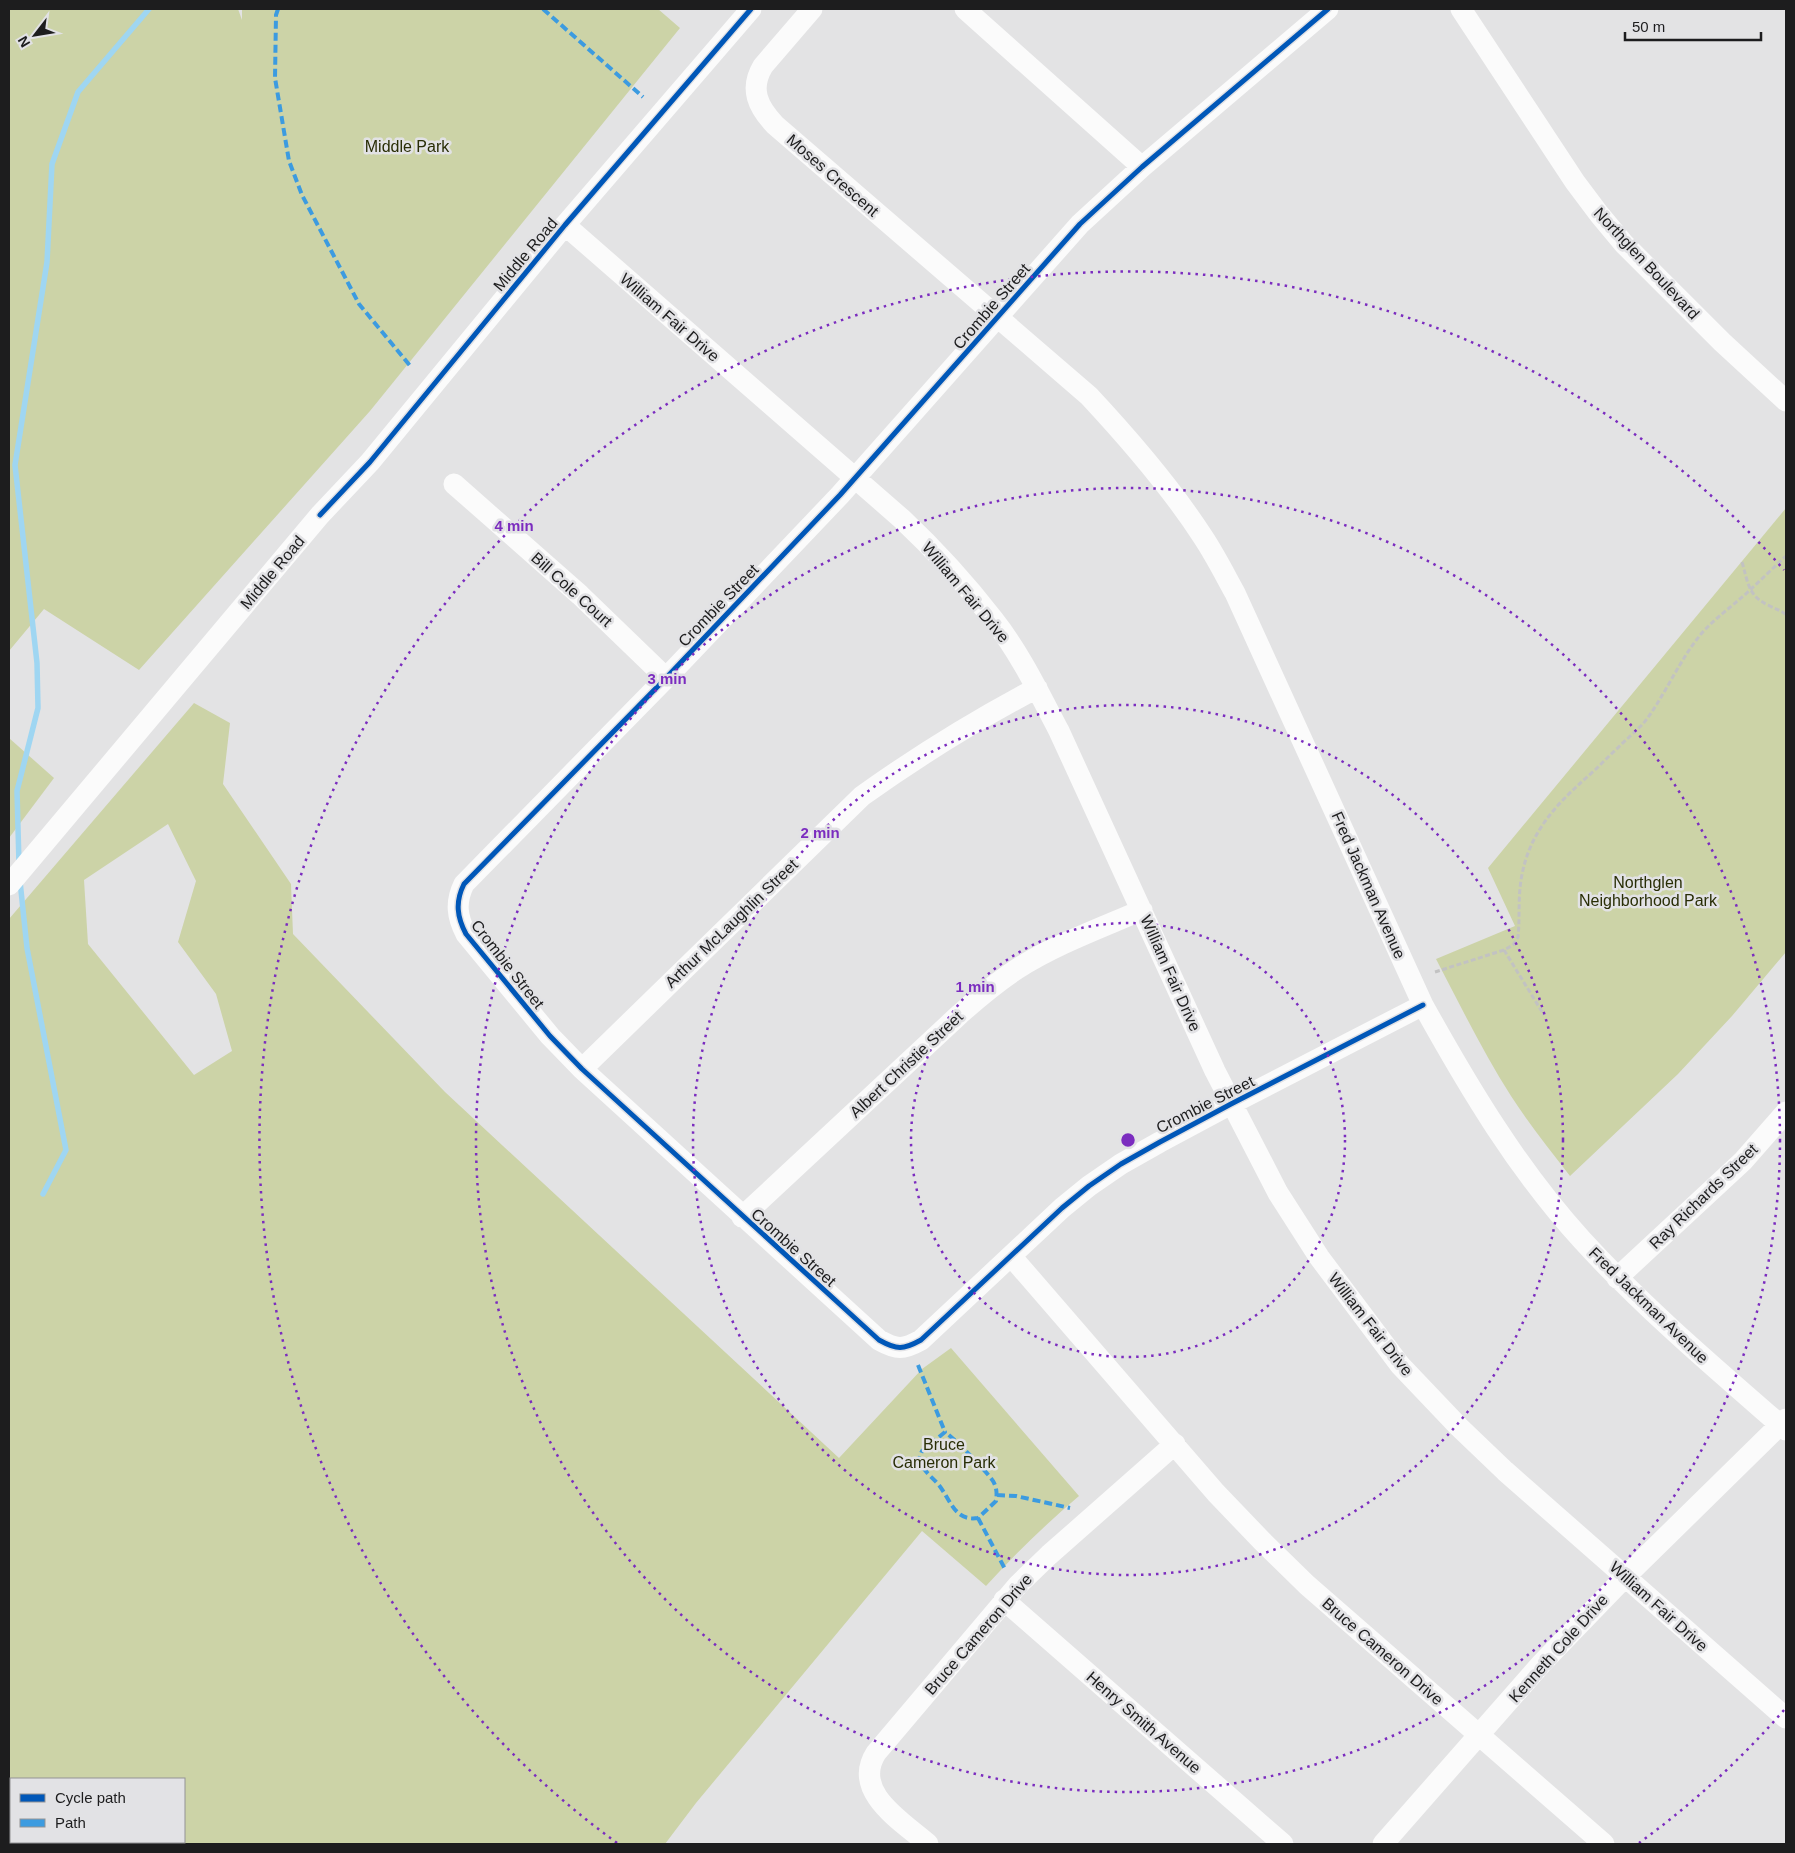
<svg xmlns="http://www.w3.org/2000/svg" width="1795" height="1853" font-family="Arial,sans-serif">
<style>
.green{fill:#ccd3a7;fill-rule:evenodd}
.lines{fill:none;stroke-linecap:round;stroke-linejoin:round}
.stream{stroke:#9fd6f2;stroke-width:5.5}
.path{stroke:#c2c2c2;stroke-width:3;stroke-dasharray:5 2.5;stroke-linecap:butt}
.minor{stroke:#fbfbfb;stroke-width:21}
.quiet{stroke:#3c9be0;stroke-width:4;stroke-dasharray:8 4;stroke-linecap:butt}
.cycleway-casing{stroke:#e2e2e5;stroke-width:8}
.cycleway{stroke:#0057b8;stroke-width:5}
.ring{fill:none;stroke:#7b2cbf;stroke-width:2.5;stroke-dasharray:2.5 5}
.labels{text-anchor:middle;stroke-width:5;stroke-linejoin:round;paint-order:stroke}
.park-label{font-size:16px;fill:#292e06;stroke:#e2e2e5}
.street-label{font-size:16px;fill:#1d1d1e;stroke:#e2e2e5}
.centre{fill:#7b2cbf;stroke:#e2e2e5;stroke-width:2.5}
.ring-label{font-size:15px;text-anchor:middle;font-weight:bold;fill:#7b2cbf;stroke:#e2e2e5;stroke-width:5;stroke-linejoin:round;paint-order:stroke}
</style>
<rect width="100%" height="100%" fill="#e3e3e4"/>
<path class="green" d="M9 9H238L242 20V9H658L680 28 370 411 139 670 44 609 9 651Z
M1786 508V952L1732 1016 1678 1074 1570 1176C1550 1150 1529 1124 1511 1096 1483 1052 1460 1005 1436 959L1515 926 1488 868Z
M194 703 230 723 223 784 291 884 293 934 445 1092 839 1458 922 1369 951 1348 1079 1496C1046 1524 1015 1554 986 1586L922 1531 696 1803 665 1844H9V919ZM168 824 196 881 178 942 216 994 232 1051 194 1075 88 944 84 880ZM184 1779V1842H11V1779Z
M9 738 54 778 9 838Z"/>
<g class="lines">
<path class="stream" d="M19 864 17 791 38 708 37 663 15 465 47 262 52 164 78 92 149 9
M20 881 27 948 66 1150 43 1194"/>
<path class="path" d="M1742 562C1748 582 1748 596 1768 605 1775 609 1781 610 1786 615
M1504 950 1544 1015
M1435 972 1504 950 1513 945 1518 937C1520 918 1518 899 1521 880 1529 829 1560 801 1596 769 1611 754 1627 739 1643 724 1665 696 1678 662 1701 634 1716 617 1734 605 1750 590 1762 579 1774 567 1786 556"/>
<path class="minor" d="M812 9 763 66C749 89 758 107 775 125L1089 396C1130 440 1170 486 1203 537 1215 555 1225 575 1235 593L1423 1005C1469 1088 1518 1170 1582 1240 1645 1309 1716 1369 1786 1430
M965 9 1142 167
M1328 9 1142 167 1080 224 840 495 666 678 464 884C455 902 457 917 466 934L550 1036 582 1069 879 1340C897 1350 903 1350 921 1340L1062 1208 1089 1186 1121 1164 1160 1142 1231 1104 1423 1005
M1461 9 1575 182 1599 214 1624 244 1722 342 1786 401
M565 225 902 519C935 550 965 583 993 619 1020 653 1039 693 1059 731L1215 1071 1278 1193 1319 1257 1400 1365 1459 1427 1505 1471 1786 1718
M454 484 580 595 666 678
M9 885 320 515 370 462 565 225 751 9
M582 1069 862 796C918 756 976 720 1037 688
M742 1217 960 1014C978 998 997 982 1017 969 1056 944 1101 928 1142 910
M1011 1256 1216 1493 1262 1541 1307 1585 1604 1844
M1617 1278 1743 1161 1786 1112
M1004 1600 1283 1844
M928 1844C903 1822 851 1792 876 1753L1018 1585 1049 1555 1175 1444
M1383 1844 1542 1663 1625 1577 1786 1419"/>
<path class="quiet" d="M278 9 276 15 275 78 289 161 302 195 359 304 412 368
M543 9 643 97
M918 1365 945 1432 922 1451 919 1459C923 1471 930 1475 938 1484 950 1498 954 1522 978 1518L996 1501C997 1494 997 1488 993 1481 988 1473 953 1437 945 1432
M997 1495 1016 1496 1070 1508
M978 1518 1005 1569"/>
<defs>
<path id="cycleway" d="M1328 9 1142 167 1080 224 840 495 666 678 464 884C455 902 457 917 466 934L550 1036 582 1069 879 1340C897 1350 903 1350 921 1340L1062 1208 1089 1186 1121 1164 1160 1142 1231 1104 1423 1005
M320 515 370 462 565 225 751 9"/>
</defs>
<use href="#cycleway" class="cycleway-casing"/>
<use href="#cycleway" class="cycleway"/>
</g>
<g class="ring">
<circle cx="1128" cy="1140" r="217"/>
<circle cx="1128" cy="1140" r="435"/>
<circle cx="1128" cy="1140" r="652"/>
<path d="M1784 1710A869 869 0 0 1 1639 1843M617 1843A869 869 0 1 1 1784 570"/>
</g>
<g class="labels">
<g class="park-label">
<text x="407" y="152">Middle Park</text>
<text x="1648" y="888">Northglen<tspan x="1648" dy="18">Neighborhood Park</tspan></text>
<text x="944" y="1450">Bruce<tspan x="944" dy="18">Cameron Park</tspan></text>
</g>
<g class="street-label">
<text transform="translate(833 175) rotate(41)" y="6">Moses Crescent</text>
<text transform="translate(525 254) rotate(-50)" y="6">Middle Road</text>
<text transform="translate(1647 263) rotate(47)" y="6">Northglen Boulevard</text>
<text transform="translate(991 306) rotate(-49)" y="6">Crombie Street</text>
<text transform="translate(670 317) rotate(41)" y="6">William Fair Drive</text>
<text transform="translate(272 572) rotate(-50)" y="6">Middle Road</text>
<text transform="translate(572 589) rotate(42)" y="6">Bill Cole Court</text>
<text transform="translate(966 592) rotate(50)" y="6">William Fair Drive</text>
<text transform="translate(718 605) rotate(-46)" y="6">Crombie Street</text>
<text transform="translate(1369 885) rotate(66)" y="6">Fred Jackman Avenue</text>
<text transform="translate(731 923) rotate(-44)" y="6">Arthur McLaughlin Street</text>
<text transform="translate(508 964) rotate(52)" y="6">Crombie Street</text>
<text transform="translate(1171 973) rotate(66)" y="6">William Fair Drive</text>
<text transform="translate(906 1064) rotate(-43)" y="6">Albert Christie Street</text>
<text transform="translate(1205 1104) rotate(-27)" y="6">Crombie Street</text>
<text transform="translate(1703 1196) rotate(-44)" y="6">Ray Richards Street</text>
<text transform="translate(794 1247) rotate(42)" y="6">Crombie Street</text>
<text transform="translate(1649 1305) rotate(44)" y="6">Fred Jackman Avenue</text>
<text transform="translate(1371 1324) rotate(52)" y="6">William Fair Drive</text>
<text transform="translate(1659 1606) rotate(42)" y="6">William Fair Drive</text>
<text transform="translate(978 1634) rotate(-49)" y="6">Bruce Cameron Drive</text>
<text transform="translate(1558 1648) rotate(-48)" y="6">Kenneth Cole Drive</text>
<text transform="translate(1383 1651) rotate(41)" y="6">Bruce Cameron Drive</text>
<text transform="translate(1144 1722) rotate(41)" y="6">Henry Smith Avenue</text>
</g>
</g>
<circle cx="1128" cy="1140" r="8" class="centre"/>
<g class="ring-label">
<text x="514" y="531">4 min</text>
<text x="667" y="684">3 min</text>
<text x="820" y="838">2 min</text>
<text x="975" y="992">1 min</text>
</g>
<rect width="1795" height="1853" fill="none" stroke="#1d1d1e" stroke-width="20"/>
<rect x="10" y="1778" width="175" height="65" fill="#e2e2e5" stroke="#939395"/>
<rect x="20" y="1794" width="25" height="8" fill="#0057b8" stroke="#939395"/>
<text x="55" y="1803" font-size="15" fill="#1d1d1e">Cycle path</text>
<rect x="20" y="1819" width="25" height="8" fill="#3c9be0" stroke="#939395"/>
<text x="55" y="1828" font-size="15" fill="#1d1d1e">Path</text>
<g transform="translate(35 35) rotate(239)" stroke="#e2e2e5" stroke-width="4" paint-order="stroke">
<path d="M0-4L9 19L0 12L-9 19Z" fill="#1d1d1e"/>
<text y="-8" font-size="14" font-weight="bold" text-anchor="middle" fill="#1d1d1e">N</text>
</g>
<path d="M1625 32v8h136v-8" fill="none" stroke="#1d1d1e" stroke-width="2.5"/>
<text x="1632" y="32" font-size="15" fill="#1d1d1e" stroke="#e2e2e5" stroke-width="4" paint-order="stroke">50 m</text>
</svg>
